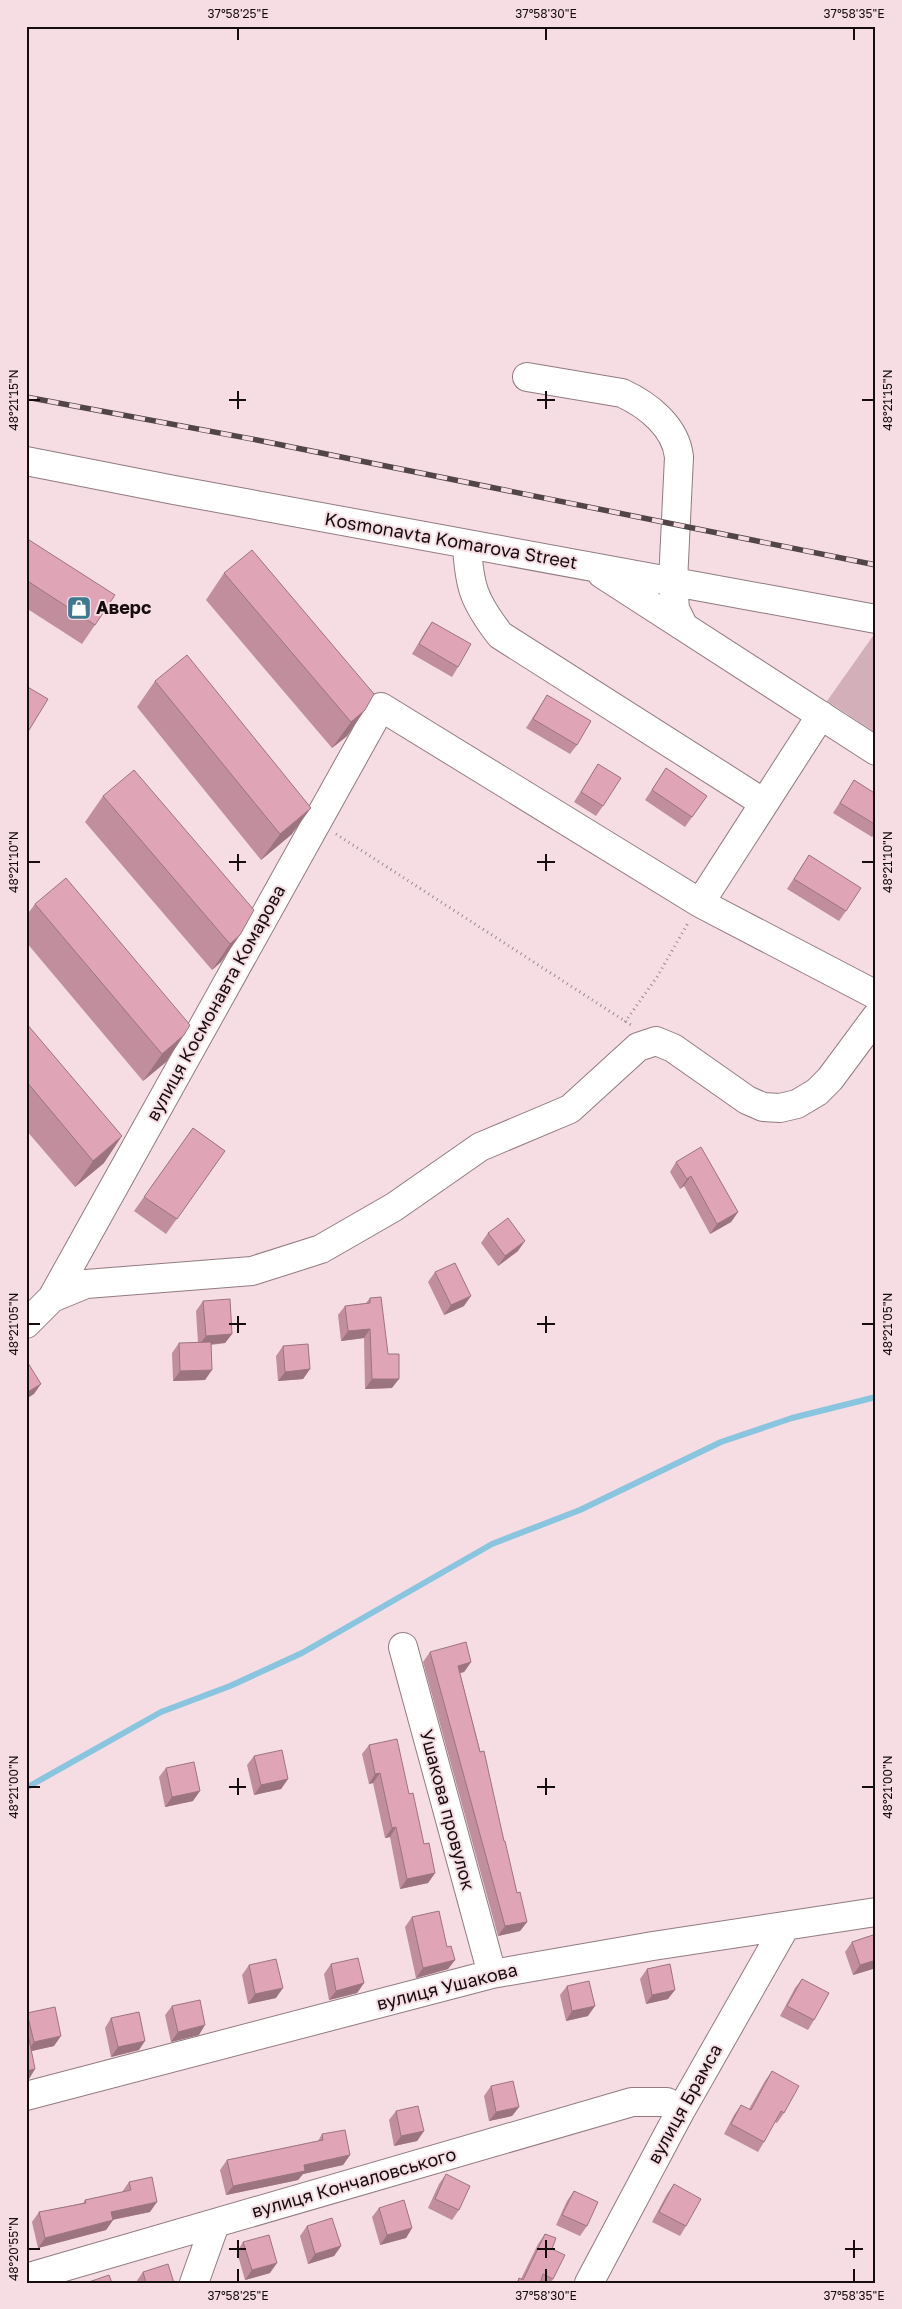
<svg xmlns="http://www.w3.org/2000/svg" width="902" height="2309" font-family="'Golos Text',sans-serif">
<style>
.green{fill:#d2afb9}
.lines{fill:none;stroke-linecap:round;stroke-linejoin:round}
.stream{stroke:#89c5de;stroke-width:6}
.minor-casing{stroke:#917b81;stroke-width:30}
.path{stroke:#9c8a8e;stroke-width:3;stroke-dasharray:1 4;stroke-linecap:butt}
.minor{stroke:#fff;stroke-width:28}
.rail-casing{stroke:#514548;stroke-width:5.5}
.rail{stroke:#f5dde3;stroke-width:4;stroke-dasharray:11;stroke-linecap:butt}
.wall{fill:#c08e9d}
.shaded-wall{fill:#9c747f}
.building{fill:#dfa5b6;stroke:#9c747f}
.ticks{fill:none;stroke:#150d0f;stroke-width:2}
.labels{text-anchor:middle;stroke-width:4;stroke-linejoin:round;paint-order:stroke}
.street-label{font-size:18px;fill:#150d0f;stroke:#f5dde3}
.poi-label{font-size:18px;font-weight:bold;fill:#150d0f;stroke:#f5dde3;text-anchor:start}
.neatline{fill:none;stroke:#150d0f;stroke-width:2}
.ticks-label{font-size:12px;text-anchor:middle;fill:#150d0f}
</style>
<rect width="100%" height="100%" fill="#f5dde3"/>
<path class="green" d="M873 636 876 638V733L827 701Z"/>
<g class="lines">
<path class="stream" d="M26 1788 161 1712 230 1686 302 1653 492 1544 580 1510 721 1442 792 1418 876 1397"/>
<defs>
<path id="minor" d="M527 377 622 393C648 405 676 427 679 457L673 582 675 609 683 625
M26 461 174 490 876 619
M467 544C469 587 474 601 500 635L764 803
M602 574 876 751
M700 903 821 715
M52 1298 381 707 700 903 876 995
M26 1324 52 1298 86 1284 252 1271 321 1249 394 1207 480 1147 570 1109 638 1047 656 1041 673 1048 747 1100 763 1107 780 1108 797 1104 817 1092 830 1079 876 1017
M403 1647 492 1974
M26 2096 492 1974 653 1946 876 1912
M26 2278 632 2102H667L681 2110
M194 2283 215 2224
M589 2283 681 2110 785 1927"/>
</defs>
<use href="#minor" class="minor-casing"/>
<path class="path" d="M336 834 631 1025
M625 1022 657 977 688 923"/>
<use href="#minor" class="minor"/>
<defs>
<path id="rail" d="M26 397 257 440 876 565"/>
</defs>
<use href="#rail" class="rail-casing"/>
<use href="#rail" class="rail"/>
</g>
<path class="wall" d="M26 538 95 625 82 644 26 608Z
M224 573 374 694 347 736 332 748 206 600Z
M432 622 458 667 452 677 412 654 425 632Z
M155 681 292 834 261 860 137 707Z
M547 695 577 745 570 754 526 728Z
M598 764 603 806 596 816 574 802Z
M666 768 707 796 685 827 645 800Z
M854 780 876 794V832L872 837 833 813Z
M103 796 240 935 221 962 212 970 85 822Z
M809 855 846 911 839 921 787 889Z
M35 904 184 1035 166 1062 143 1081 26 942V916Z
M26 1023 104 1163 75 1187 26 1130Z
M193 1128 225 1151 166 1234 134 1211Z
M676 1162 738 1212 731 1222 710 1234 684 1186 680 1189 670 1172Z
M488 1233 518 1251 498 1266 481 1243Z
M435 1272 464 1306 444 1315 428 1282Z
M370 1298 392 1388 365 1389 364 1338 341 1341 338 1315 345 1306 366 1303Z
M203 1301 232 1334 225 1343 211 1345 205 1380 173 1381 172 1353 179 1343H198L196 1311Z
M283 1346 310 1369 303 1379 278 1381 276 1356Z
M430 1652 471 1662 464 1672 460 1673 517 1893 527 1922 520 1931 498 1936 423 1662Z
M369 1745 409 1794 424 1844 435 1873 428 1883 400 1889 390 1837 385 1838 373 1783 369 1784 362 1754Z
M254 1756 288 1779 281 1789 254 1795 247 1765Z
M166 1768 193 1801 165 1807 159 1777Z
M412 1917 447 1947 455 1960 448 1969 416 1978 405 1927Z
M876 1934V1968L853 1975 845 1952 852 1942Z
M331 1964 364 1983 357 1993 329 2000 324 1974Z
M249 1965 276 1998 248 2004 242 1975Z
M647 1969 668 1999 646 2004 640 1979Z
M802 1979 814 2020 808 2030 780 2016 795 1988Z
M567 1986 588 2016 566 2021 560 1995Z
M172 2006 199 2035 171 2042 165 2015Z
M27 2013 54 2046 32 2051 29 2079H26V2014Z
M111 2018 139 2050 111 2057 105 2028Z
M772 2071 784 2113 777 2123 775 2122 764 2142 758 2152 724 2134 734 2115 741 2105 749 2109 765 2081Z
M491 2086 519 2107 512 2116 489 2121 484 2096Z
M396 2111 424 2131 417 2141 394 2146 389 2120Z
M322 2134 350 2155 343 2165 303 2174 298 2180 226 2195 220 2170 227 2160 318 2141Z
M446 2174 459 2210 452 2220 428 2208 439 2184Z
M129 2182 150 2212 113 2220 106 2230 38 2248 32 2222 39 2212 83 2203 85 2200 122 2192Z
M674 2184 686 2226 680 2236 652 2222 667 2194Z
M574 2191 587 2226 580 2236 556 2225 567 2201Z
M379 2208 412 2228 406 2238 380 2245 372 2217Z
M307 2226 341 2246 334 2256 308 2264 300 2236Z
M545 2234 552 2249 553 2279 551 2283H516L519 2278 521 2279 538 2244Z
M243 2242 270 2273 245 2280 237 2252Z
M143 2272 174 2283H137L136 2282Z"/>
<path class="shaded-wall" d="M365 710 347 736 332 748 351 722Z
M311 808 292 834 261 860 280 834Z
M240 935 221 962 212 970 230 944Z
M184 1035 166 1062 143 1081 162 1054Z
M122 1136 104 1163 75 1187 93 1161Z
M691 1176 684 1186 680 1189 687 1179Z
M738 1212 731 1222 710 1234 717 1224Z
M525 1241 518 1251 498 1266 505 1256Z
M471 1296 464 1306 444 1315 451 1305Z
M370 1329 364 1338 341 1341 348 1331Z
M232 1334 225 1343 199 1345 206 1336Z
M310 1369 303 1379 278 1381 285 1372Z
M212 1370 205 1380 173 1381 180 1371Z
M372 1379H399L392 1388 365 1389Z
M41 1384 34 1394 26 1399V1393Z
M471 1662 464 1672 451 1675 458 1666Z
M380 1773 373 1783 369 1784 375 1774Z
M288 1779 281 1789 254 1795 261 1785Z
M200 1791 193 1801 165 1807 172 1797Z
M396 1827 390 1837 385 1838 392 1828Z
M435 1873 428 1883 400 1889 407 1879Z
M527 1922 520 1931 498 1936 505 1926Z
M455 1960 448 1969 416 1978 423 1968Z
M876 1960V1968L853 1975 860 1965Z
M364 1983 357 1993 329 2000 336 1991Z
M283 1988 276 1998 248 2004 255 1994Z
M675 1990 668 1999 646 2004 652 1995Z
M595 2006 588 2016 566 2021 572 2011Z
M205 2025 199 2035 171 2042 178 2032Z
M61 2036 54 2046 27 2052 34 2042Z
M145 2041 139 2050 111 2057 118 2047Z
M35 2069 29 2079H26V2071Z
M519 2107 512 2116 489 2121 496 2112Z
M424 2131 417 2141 394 2146 401 2136Z
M350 2155 343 2165 303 2174 298 2180 226 2195 233 2186 304 2165Z
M157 2202 150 2212 105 2221 111 2212Z
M113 2220 106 2230 38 2248 45 2238Z
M412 2228 406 2238 380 2245 387 2235Z
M341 2246 334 2256 308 2264 315 2254Z
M277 2263 270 2273 245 2280 252 2270Z"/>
<path class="building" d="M26 538 115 595 95 625 26 580Z
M252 550 374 694 365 710 351 722 224 573Z
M432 622 471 644 458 667 419 644Z
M187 655 311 808 280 834 155 681Z
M26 686 48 699 26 735Z
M547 695 591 721 577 745 533 719Z
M598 764 621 778 603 806 581 792Z
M666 768 707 796 692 817 652 790Z
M134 770 254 910 240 935 230 944 103 796Z
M854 780 876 794V825L840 803Z
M809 855 861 888 846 911 794 879Z
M66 878 190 1025 184 1035 162 1054 35 904Z
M26 1023 122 1136 93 1161 26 1081Z
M193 1128 225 1151 177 1219 144 1197Z
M701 1147 738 1212 717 1224 691 1176 687 1179 676 1162Z
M508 1218 525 1241 505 1256 488 1233Z
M455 1263 471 1296 451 1305 435 1272Z
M381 1297 388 1354H399V1379H372L370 1329 348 1331 345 1306 370 1303V1298Z
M230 1299 232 1334 206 1336 203 1301Z
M211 1342 212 1370 180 1371 179 1343Z
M308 1344 310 1369 285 1372 283 1346Z
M28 1363 41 1384 26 1393V1364Z
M466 1642 471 1662 458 1666 480 1752 484 1751 504 1841H505L517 1893 520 1892 527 1922 505 1926 430 1652Z
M397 1739 409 1794 413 1793 424 1844 429 1843 435 1873 407 1879 396 1827 392 1828 380 1773 375 1774 369 1745Z
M282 1750 288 1779 261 1785 254 1756Z
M194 1762 200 1791 172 1797 166 1768Z
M439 1911 447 1947 451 1946 455 1960 423 1968 412 1917Z
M876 1934V1960L860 1965 852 1942Z
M358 1958 364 1983 336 1991 331 1964Z
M276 1959 283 1988 255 1994 249 1965Z
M670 1964 675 1990 652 1995 647 1969Z
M802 1979 829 1993 814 2020 787 2006Z
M589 1981 595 2006 572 2011 567 1986Z
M200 2000 205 2025 178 2032 172 2006Z
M55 2007 61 2036 34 2042 27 2013Z
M139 2012 145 2041 118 2047 111 2018Z
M29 2039 35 2069 26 2071V2040Z
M772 2071 799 2086 784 2113 781 2111 764 2142 731 2124 741 2105 751 2110Z
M513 2081 519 2107 496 2112 491 2086Z
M418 2106 424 2131 401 2136 396 2111Z
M345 2130 350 2155 304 2165 305 2171 233 2186 227 2160 323 2140 322 2134Z
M446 2174 470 2186 459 2210 435 2199Z
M152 2177 157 2202 111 2212 113 2220 45 2238 39 2212 86 2203 85 2200 131 2190 129 2182Z
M674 2184 701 2199 686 2226 659 2212Z
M574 2191 598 2202 587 2226 562 2215Z
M404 2200 412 2228 387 2235 379 2208Z
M332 2218 341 2246 315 2254 307 2226Z
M545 2234 556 2238 552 2249 565 2255 553 2279 543 2274 540 2283H518L519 2278 523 2280Z
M269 2235 277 2263 252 2270 243 2242Z
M168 2264 174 2283H146L143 2272Z
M109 2275 112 2283H86Z"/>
<path class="ticks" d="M238 28V40M546 28V40M854 28V40M238 391V409M546 391V409M28 400H40M229 400H246M537 400H555M862 400H874M238 854V871M546 854V871M28 862H40M229 862H246M537 862H555M862 862H874M238 1316V1333M546 1316V1333M28 1324H40M229 1324H246M537 1324H555M862 1324H874M238 1778V1795M546 1778V1795M28 1787H40M229 1787H246M537 1787H555M862 1787H874M238 2240V2258M546 2240V2258M854 2240V2258M28 2249H40M229 2249H246M537 2249H555M845 2249H863M238 2269V2282M546 2269V2282M854 2269V2282"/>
<defs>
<symbol id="shop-square" viewBox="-11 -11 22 22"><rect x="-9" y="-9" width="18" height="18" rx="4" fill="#3e7991" stroke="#f5dde3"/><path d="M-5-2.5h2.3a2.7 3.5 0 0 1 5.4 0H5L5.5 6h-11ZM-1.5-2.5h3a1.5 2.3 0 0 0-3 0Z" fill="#fff"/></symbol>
</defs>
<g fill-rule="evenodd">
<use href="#shop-square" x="65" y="594" width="28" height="28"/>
</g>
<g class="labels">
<g class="street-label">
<text transform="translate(451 541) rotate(10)" y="6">Kosmonavta Komarova Street</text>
<text transform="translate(216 1003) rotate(-61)" y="6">вулиця Космонавта Комарова</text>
<text transform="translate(447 1810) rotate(75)" y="6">Ушакова провулок</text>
<text transform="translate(447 1987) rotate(-14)" y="6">вулиця Ушакова</text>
<text transform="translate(685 2104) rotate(-61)" y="6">вулиця Брамса</text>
<text transform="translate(354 2183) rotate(-16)" y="6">вулиця Кончаловського</text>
</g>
<g class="poi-label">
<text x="96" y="614">Аверс</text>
</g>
</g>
<rect width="902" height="2309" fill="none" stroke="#f5dde3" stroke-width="55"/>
<rect x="28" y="28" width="846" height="2254" class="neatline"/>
<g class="ticks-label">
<text x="238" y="18">37°58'25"E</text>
<text x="546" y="18">37°58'30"E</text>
<text x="854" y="18">37°58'35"E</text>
<text transform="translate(14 400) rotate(-90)" y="4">48°21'15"N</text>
<text transform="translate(888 400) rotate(-90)" y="4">48°21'15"N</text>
<text transform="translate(14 862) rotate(-90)" y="4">48°21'10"N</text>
<text transform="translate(888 862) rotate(-90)" y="4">48°21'10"N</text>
<text transform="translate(14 1324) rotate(-90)" y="4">48°21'05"N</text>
<text transform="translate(888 1324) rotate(-90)" y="4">48°21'05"N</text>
<text transform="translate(14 1787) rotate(-90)" y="4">48°21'00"N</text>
<text transform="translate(888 1787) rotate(-90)" y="4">48°21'00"N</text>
<text transform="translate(14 2249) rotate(-90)" y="4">48°20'55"N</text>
<text x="238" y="2300">37°58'25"E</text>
<text x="546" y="2300">37°58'30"E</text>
<text x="854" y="2300">37°58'35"E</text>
</g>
</svg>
